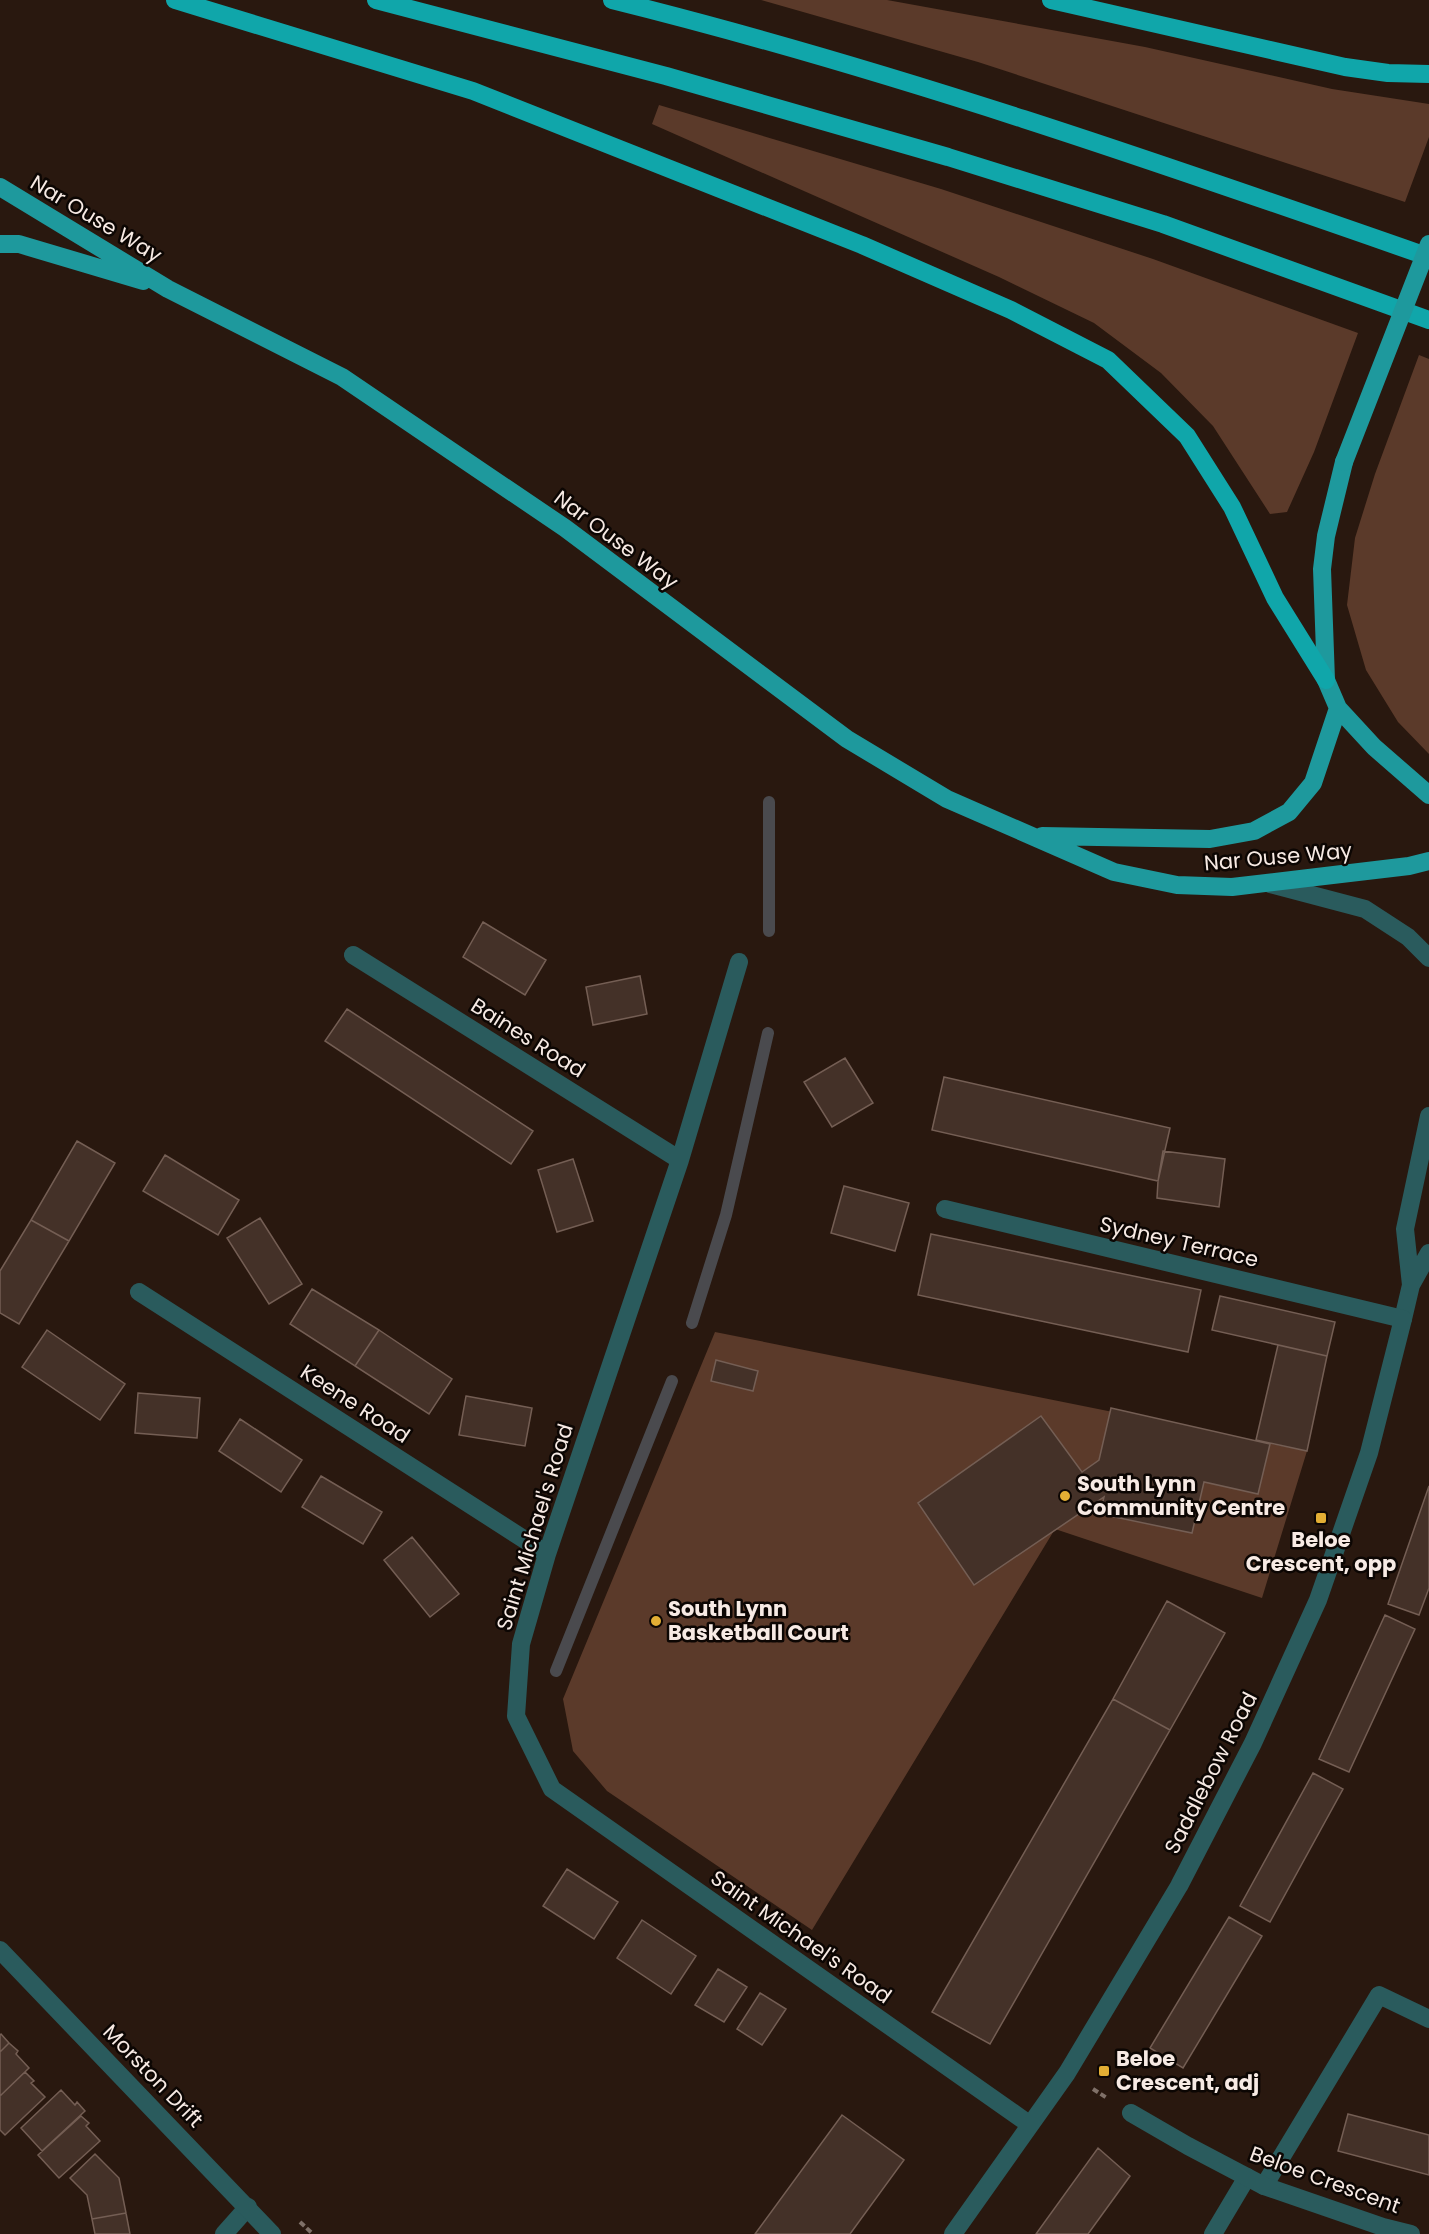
<svg xmlns="http://www.w3.org/2000/svg" width="1429" height="2234" font-family="Poppins,sans-serif">
<style>
.green{fill:#5b3a2a}
.lines{fill:none;stroke-linecap:round;stroke-linejoin:round}
.stream{stroke:#4a4a4e;stroke-width:12}
.building{fill:#443128;stroke:#745e54;stroke-width:1.5}
.path{stroke:#7f7068;stroke-width:4;stroke-dasharray:6 3;stroke-linecap:butt}
.service{stroke:#2a5b5d;stroke-width:18}
.minor{stroke:#2a5b5d;stroke-width:18}
.tertiary{stroke:#2a5b5d;stroke-width:18}
.primary{stroke:#1e999d;stroke-width:18}
.trunk{stroke:#10a6aa;stroke-width:18}
.primary-bridge{stroke:#1e999d;stroke-width:18}
.poi-dot{fill:#e3ae34;stroke:#0c0603;stroke-width:2}
.labels{text-anchor:middle;stroke-width:5;stroke-linejoin:round;paint-order:stroke}
.street-label{font-size:21px;fill:#f7eae4;stroke:#0c0603}
.poi-label{font-size:21px;font-weight:bold;fill:#f7eae4;stroke:#0c0603;text-anchor:start}
</style>
<rect width="100%" height="100%" fill="#29180f"/>
<path class="green" d="M761 0H887L1145 47 1332 89 1429 104V137L1405 202 978 62Z
M659 105 941 189 1153 259 1358 333 1314 452 1287 512 1270 514 1213 426 1161 373 1094 323 999 277 652 124Z
M1419 355 1429 359V754L1398 722 1366 670 1347 605 1355 538 1375 474Z
M715 1332 1307 1451 1262 1598 1055 1529 812 1930 607 1791 573 1751 563 1699Z"/>
<g class="lines">
<path class="stream" d="M769 802V931
M692 1323 726 1215 768 1033
M556 1671 672 1381"/>
</g>
<path class="building" d="M483 922 546 960 525 995 463 957Z
M640 976 647 1014 593 1025 586 987Z
M347 1009 533 1131 511 1164 325 1041Z
M845 1058 873 1103 832 1127 804 1082Z
M944 1077 1170 1128 1158 1181 932 1130Z
M77 1141 115 1163 69 1241 31 1220Z
M1163 1151 1225 1159 1219 1207 1157 1198 1158 1181Z
M165 1155 239 1200 218 1235 143 1191Z
M573 1159 593 1221 557 1232 538 1170Z
M844 1186 909 1203 895 1251 831 1233Z
M260 1218 302 1284 269 1304 227 1238Z
M31 1220 69 1241 19 1324 0 1313V1271Z
M931 1234 1201 1290 1188 1352 918 1295Z
M312 1289 379 1330 355 1366 290 1324Z
M1220 1296 1335 1322 1327 1356 1212 1330Z
M47 1330 125 1384 100 1420 22 1367Z
M379 1330 452 1379 429 1414 355 1366Z
M1278 1345 1327 1356 1307 1451 1256 1440Z
M716 1360 758 1371 753 1391 711 1381Z
M138 1393 200 1398 197 1438 135 1433Z
M466 1396 532 1408 525 1446 459 1435Z
M1111 1408 1270 1444 1258 1494 1204 1482 1192 1533 1100 1514 1104 1497 974 1585 918 1503 1041 1416 1082 1472 1099 1460Z
M240 1419 302 1460 281 1492 219 1451Z
M321 1476 382 1512 363 1544 302 1507Z
M1429 1486V1588L1419 1615 1388 1604Z
M412 1537 459 1594 430 1617 384 1560Z
M1167 1601 1225 1633 1170 1730 1113 1699Z
M1385 1615 1415 1629 1349 1772 1319 1759Z
M1113 1699 1170 1730 990 2044 932 2012Z
M1313 1773 1343 1789 1270 1922 1240 1906Z
M567 1869 618 1902 594 1939 543 1906Z
M1229 1917 1262 1936 1183 2068 1150 2048Z
M642 1920 696 1956 671 1994 617 1958Z
M718 1969 747 1987 724 2022 695 2005Z
M760 1993 786 2009 762 2045 737 2029Z
M1 2034 9 2043 0 2052V2035Z
M9 2043 18 2051 16 2054 29 2068 0 2096V2052Z
M25 2072 34 2081 31 2083 45 2097 5 2135 0 2130V2096Z
M61 2090 75 2105 77 2102 85 2111 42 2151 21 2128Z
M1348 2114 1429 2135V2175L1338 2151Z
M842 2115 904 2160 850 2234H755Z
M81 2116 89 2123 86 2126 100 2141 59 2178 38 2155Z
M1098 2148 1130 2176 1088 2234H1036Z
M95 2154 119 2178 126 2213 92 2219 87 2195 70 2178Z
M126 2213 130 2234H95L92 2219Z"/>
<g class="lines">
<path class="path" d="M1093 2089 1107 2098
M300 2222 313 2234"/>
<path class="service" d="M1270 884 1365 909 1408 937 1429 958
M1411 1285 1405 1229 1429 1116
M1403 1319 1411 1285 1429 1253
M1264 2186 1379 1995 1429 2019
M1213 2234 1247 2177"/>
<path class="minor" d="M353 955 680 1160
M739 962 680 1160 547 1554 521 1644 516 1716 552 1789 1029 2124
M945 1209 1403 1319 1369 1453 1318 1600 1253 1743 1179 1886 1067 2073 953 2234
M139 1292 547 1554
M1131 2113 1188 2146 1264 2186 1383 2227 1411 2234
M224 2234 248 2207"/>
<path class="tertiary" d="M0 1950 272 2234"/>
<path class="primary" d="M0 187 168 289 342 377 565 528 847 739 947 799 1114 872 1177 885 1232 887 1409 866 1429 861
M0 244H19L143 281
M1344 462 1326 536 1322 569 1326 680 1338 708 1374 747 1429 795
M1042 836 1210 839 1254 831 1289 812 1313 783 1338 708"/>
<path class="trunk" d="M175 0 473 91 862 245 1011 310 1108 360 1187 436 1232 507 1275 598 1326 680
M376 0 666 76 948 157 1163 224 1429 320
M612 0C890 69 1160 163 1429 257
M1051 0 1345 67 1388 73 1429 74"/>
<path class="primary-bridge" d="M1344 462 1429 244"/>
</g>
<g class="poi-dot">
<circle cx="1065" cy="1496" r="6"/>
<rect x="1315" y="1512" width="12" height="12" rx="3"/>
<circle cx="656" cy="1621" r="6"/>
<rect x="1098" y="2065" width="12" height="12" rx="3"/>
</g>
<g class="labels">
<g class="street-label">
<text transform="translate(96 219) rotate(31)" y="7">Nar Ouse Way</text>
<text transform="translate(616 540) rotate(37)" y="7">Nar Ouse Way</text>
<text transform="translate(1278 857) rotate(-5)" y="7">Nar Ouse Way</text>
<text transform="translate(528 1038) rotate(32)" y="7">Baines Road</text>
<text transform="translate(1179 1242) rotate(13)" y="7">Sydney Terrace</text>
<text transform="translate(355 1404) rotate(33)" y="7">Keene Road</text>
<text transform="translate(535 1527) rotate(-73)" y="7">Saint Michael's Road</text>
<text transform="translate(1211 1773) rotate(-63)" y="7">Saddlebow Road</text>
<text transform="translate(801 1937) rotate(35)" y="7">Saint Michael's Road</text>
<text transform="translate(153 2076) rotate(46)" y="7">Morston Drift</text>
<text transform="translate(1325 2180) rotate(20)" y="7">Beloe Crescent</text>
</g>
<g class="poi-label">
<text x="1077" y="1491">South Lynn<tspan x="1077" dy="24">Community Centre</tspan></text>
<text x="1321" y="1547" text-anchor="middle">Beloe<tspan x="1321" dy="24">Crescent, opp</tspan></text>
<text x="668" y="1616">South Lynn<tspan x="668" dy="24">Basketball Court</tspan></text>
<text x="1116" y="2066">Beloe<tspan x="1116" dy="24">Crescent, adj</tspan></text>
</g>
</g>
</svg>
